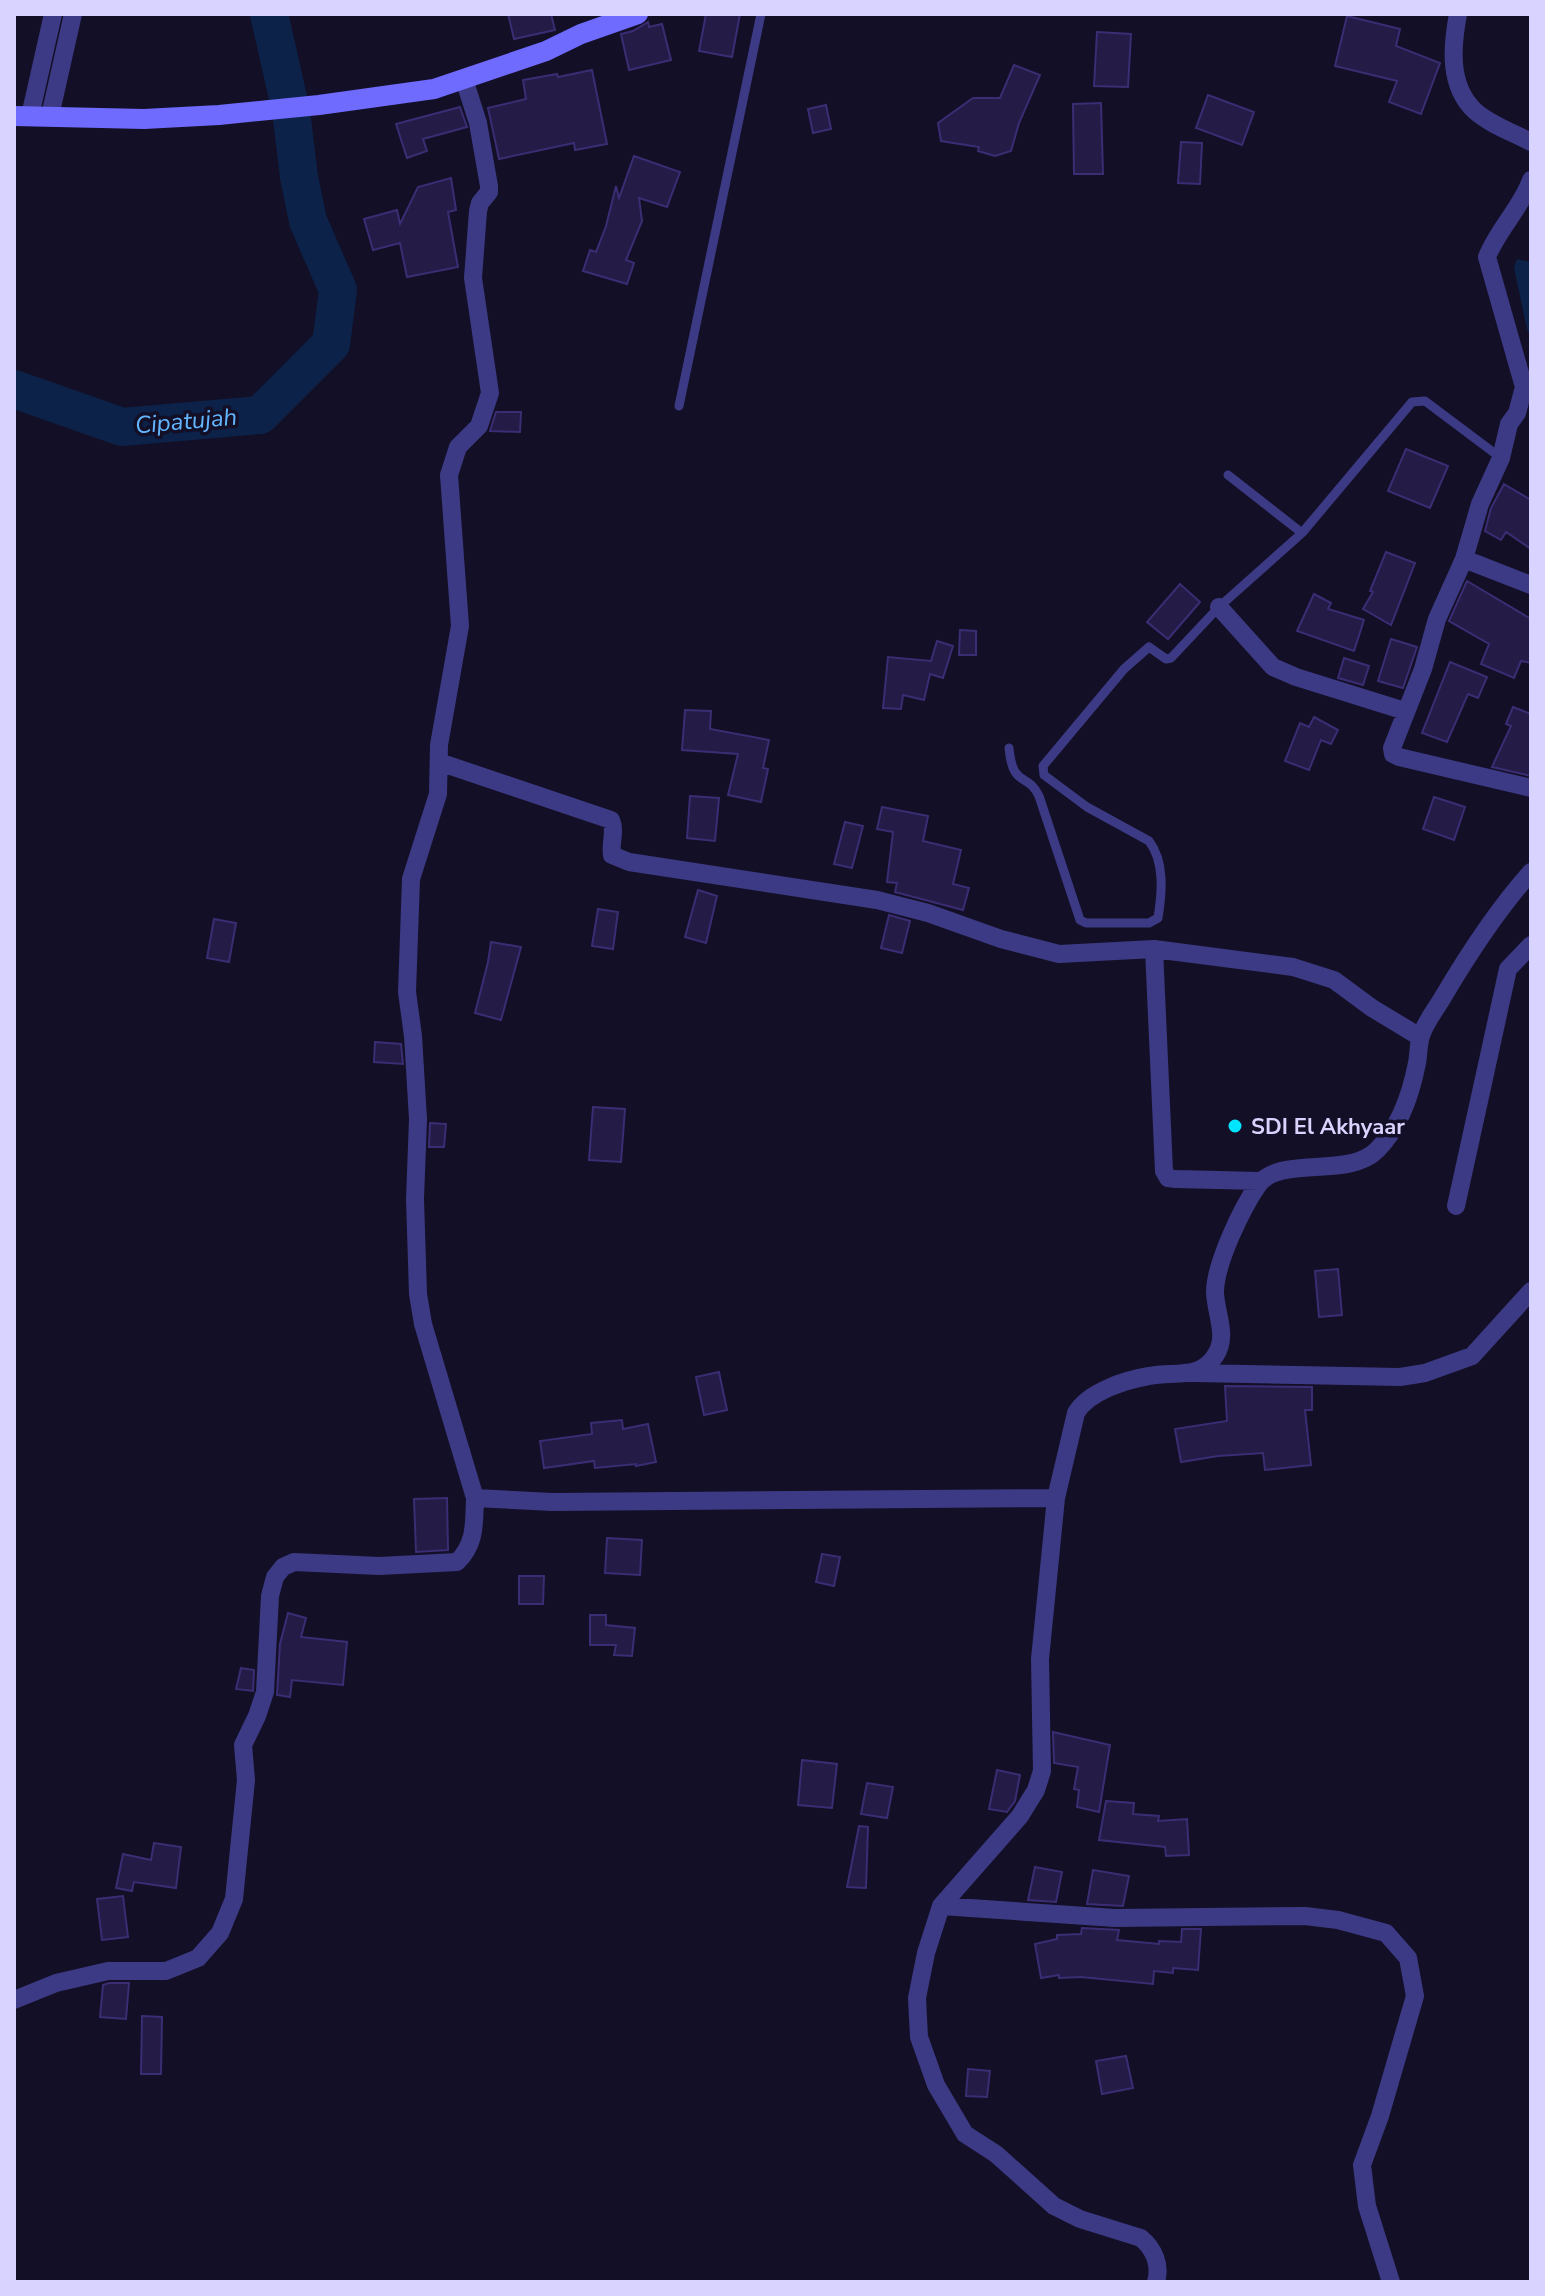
<svg xmlns="http://www.w3.org/2000/svg" width="1545" height="2296" font-family="'Nunito Sans',sans-serif">
<style>
.water{fill:#0c2248}
.lines{fill:none;stroke-linecap:round;stroke-linejoin:round}
.river{stroke:#0c2248;stroke-width:38}
.building{fill:#241b47;stroke:#3b2d73;stroke-width:2}
.lane{stroke:#3d3a85;stroke-width:9}
.street{stroke:#3d3a85;stroke-width:18}
.secondary{stroke:#6f6bff;stroke-width:20}
.poi-dot{fill:#00e5ff;stroke:#130f26;stroke-width:3}
.labels{text-anchor:middle;stroke-width:7;stroke-linejoin:round;paint-order:stroke}
.poi-label{font-size:22px;font-weight:bold;fill:#d9d4ff;stroke:#130f26;text-anchor:start}
.water-label{font-size:24px;font-style:italic;fill:#62b6ff;stroke:#130f26}
</style>
<rect width="100%" height="100%" fill="#130f26"/>
<path class="water" d="M1517 259 1531 262V337L1527 329 1514 268Z"/>
<g class="lines">
<path class="river" d="M14 389 122 427 260 415 331 344 338 290 308 221 299 177 291 111 269 14"/>
</g>
<path class="building" d="M508 14H551L555 30 514 39Z
M706 14H740L732 57 699 51Z
M1347 16 1400 29 1396 46 1440 63 1421 114 1389 102 1397 81 1335 66Z
M648 22 649 27 662 24 671 60 629 70 621 34 633 31Z
M1097 32 1131 34 1128 87 1094 86Z
M1014 65 1040 75 1019 123 1011 151 995 156 978 151 979 147 941 141 938 123 973 98H1000Z
M592 70 607 144 575 150 574 143 499 159 488 108 526 99 523 80 557 74 558 77Z
M1208 95 1254 112 1242 145 1196 128Z
M1101 103 1103 174H1074L1073 104Z
M826 105 831 129 813 133 808 109Z
M460 107 467 127 423 139 427 151 407 158 396 124Z
M1181 142 1202 143 1200 184 1178 183Z
M634 156 680 172 667 207 639 198 642 221 626 260 634 263 627 284 583 271 590 250 596 252 606 226 616 186 619 198Z
M451 178 456 210 448 212 458 267 407 277 400 243 373 250 364 219 397 210 400 224 418 187Z
M496 412H521L520 432 490 431Z
M1406 449 1448 466 1430 508 1388 491Z
M1504 484 1531 500V549L1506 532 1501 540 1485 531 1491 508Z
M1386 552 1415 563 1391 625 1363 609 1373 592 1370 591Z
M1467 581 1531 619V663L1521 661 1514 678 1481 664 1489 644 1449 621Z
M1180 584 1200 602 1168 639 1147 622Z
M1314 594 1331 603 1328 609 1364 620 1354 651 1297 631Z
M960 630 976 631V655H959Z
M1391 639 1417 647 1403 688 1378 681Z
M937 641 953 646 943 678 930 674 924 700 903 695 901 709 883 708 888 657 931 661Z
M1344 658 1369 666 1363 685 1338 678Z
M1450 662 1487 677 1478 698 1468 694 1447 742 1422 733Z
M1513 707 1531 714V776L1492 767 1511 726 1506 724Z
M685 710 711 711 710 729 769 740 763 768 768 769 761 802 728 795 738 754 682 750Z
M1314 717 1338 730 1331 744 1321 740 1309 770 1285 761 1300 723 1309 727Z
M690 796 719 798 715 841 687 838Z
M1434 797 1465 807 1454 840 1423 829Z
M882 807 928 816 923 841 961 850 953 884 969 888 963 910 895 892 897 883 887 882 893 832 877 829Z
M845 822 863 826 852 868 834 864Z
M698 890 717 896 706 943 685 937Z
M598 909 618 912 613 949 592 946Z
M889 915 910 921 902 953 881 948Z
M214 919 236 923 229 962 207 958Z
M491 942 521 947 501 1020 475 1013 488 962Z
M375 1042 401 1044 403 1064 374 1062Z
M593 1107 625 1109 621 1162 589 1160Z
M430 1123 446 1124 444 1147H429Z
M1338 1269 1342 1315 1319 1317 1315 1271Z
M719 1372 727 1410 704 1415 696 1377Z
M1225 1386 1312 1387V1410H1305L1311 1465 1265 1470 1263 1453 1218 1456 1181 1462 1175 1429 1227 1421Z
M622 1420 623 1429 648 1424 656 1462 636 1466V1464L595 1468 594 1461 544 1468 540 1441 592 1434 591 1423Z
M447 1498 448 1550 416 1552 414 1499Z
M607 1538 642 1540 640 1575 605 1573Z
M822 1554 840 1557 834 1586 816 1582Z
M519 1576H544L543 1604H519Z
M288 1613 306 1618 301 1637 347 1642 343 1685 292 1680 290 1697 277 1695 280 1644Z
M590 1615H606V1625L635 1628 632 1656 614 1655 616 1645H590Z
M241 1668 254 1670 253 1691 236 1689Z
M1053 1732 1110 1745 1099 1812 1077 1807 1079 1790 1074 1789 1078 1767 1054 1763Z
M802 1760 837 1764 832 1808 798 1805Z
M997 1770 1020 1775 1015 1801 1007 1812 989 1809Z
M867 1783 893 1787 887 1818 861 1814Z
M1106 1801 1134 1803 1133 1814 1159 1816 1158 1821 1187 1819 1189 1855 1166 1856 1165 1847 1099 1840Z
M859 1826 868 1827 866 1888 847 1887Z
M154 1843 181 1847 176 1888 134 1882 132 1891 116 1888 123 1854 151 1860Z
M1035 1867 1062 1872 1056 1902 1028 1900Z
M1093 1870 1129 1876 1123 1906 1087 1904Z
M123 1896 128 1937 102 1940 97 1899Z
M1082 1928 1119 1930 1117 1940 1159 1944V1941L1181 1942 1182 1929H1201L1198 1970 1173 1968V1973L1154 1971 1153 1984 1081 1977 1059 1978V1975L1041 1978 1035 1944 1057 1939V1935L1081 1934Z
M109 1983H129L126 2019 100 2017 103 1985Z
M142 2016 162 2017 161 2074H141Z
M1126 2056 1133 2088 1102 2094 1096 2061Z
M968 2069 990 2071 987 2097 966 2096Z"/>
<g class="lines">
<path class="lane" d="M679 406 761 14
M1228 475 1302 533
M1009 748C1013 789 1027 771 1039 796L1080 920 1086 923H1149L1158 918C1162 893 1165 862 1149 841L1087 807 1044 775 1043 766 1124 669 1149 647 1166 659 1171 658 1219 607 1302 533 1412 402 1425 401 1501 458"/>
<path class="street" d="M1458 14C1452 46 1448 86 1475 111 1489 124 1514 133 1531 142
M464 79 478 123 489 186V192L480 203 478 211 473 278 490 393 479 426 458 447 449 475 460 626 439 745 438 794 411 879 407 992 413 1036 418 1119 415 1199 418 1294 423 1324 475 1498
M30 116 53 14
M50 116 73 14
M1531 180C1521 208 1498 229 1487 257L1524 387 1517 413 1509 424 1501 458 1480 504 1464 559 1437 619 1423 669 1392 748 1393 754 1399 757 1531 788
M1464 559 1531 585
M1219 607 1273 667 1296 677 1405 711
M439 762 611 820C616 831 610 843 612 855L629 862 877 900 928 913 1001 939 1059 954 1154 949 1293 967 1334 980 1372 1008 1420 1037
M1154 949 1164 1171 1168 1178 1176 1179 1260 1181
M1456 1206 1508 969 1531 945
M1196 1373 1400 1377 1425 1373 1472 1356 1531 1291
M941 1906 1115 1918 1305 1916 1338 1920 1386 1933 1408 1958 1415 1996 1380 2116 1362 2165 1367 2206 1391 2282
M14 2000 56 1983 108 1971H166L198 1958 220 1933 234 1899 246 1780 243 1745 257 1716 265 1692 270 1596 275 1577 283 1567 294 1562 379 1566 457 1562C476 1544 474 1523 475 1498L552 1502 1056 1498
M1156 2282C1161 2265 1154 2249 1141 2238L1080 2219 1054 2206 996 2154 965 2134 936 2085 919 2037 917 1998 926 1953 941 1906 1020 1816 1036 1790 1042 1771 1040 1659 1056 1498 1076 1413C1088 1392 1125 1380 1149 1376 1173 1371 1200 1380 1215 1356 1229 1336 1215 1313 1215 1291 1216 1262 1242 1208 1258 1185 1279 1155 1349 1179 1377 1150 1399 1128 1411 1094 1417 1063 1419 1053 1418 1042 1422 1033 1427 1020 1436 1009 1443 997 1469 953 1497 910 1531 872"/>
<path class="secondary" d="M14 116 144 119 219 115 319 105 434 89 546 51 581 34 638 14"/>
</g>
<circle class="poi-dot" cx="1235" cy="1126" r="8"/>
<g class="labels">
<g class="poi-label">
<text x="1251" y="1134">SDI El Akhyaar</text>
</g>
<g class="water-label">
<text transform="translate(186 421) rotate(-5)" y="8">Cipatujah</text>
</g>
</g>
<rect width="1545" height="2296" fill="none" stroke="#d9d4ff" stroke-width="32"/>
</svg>
